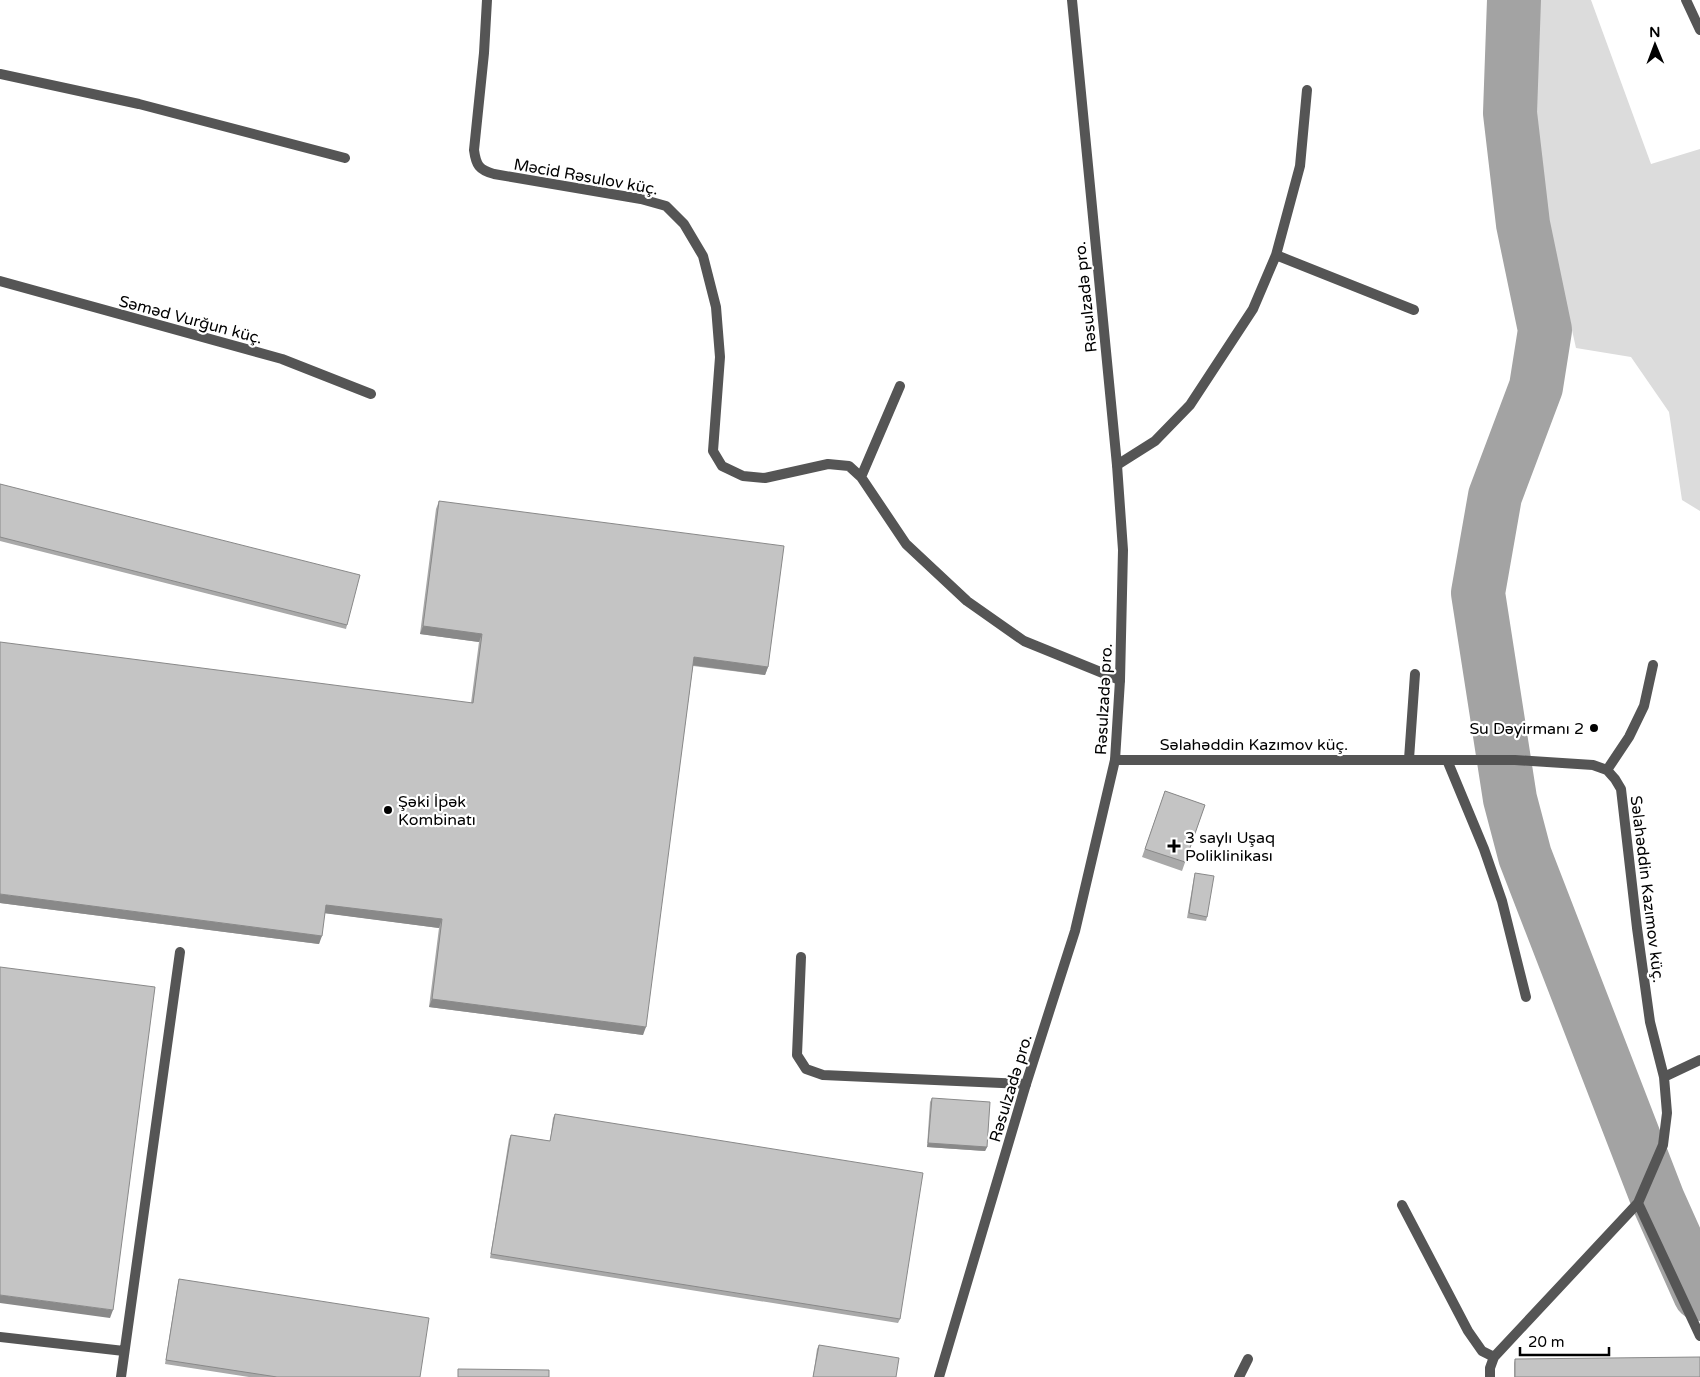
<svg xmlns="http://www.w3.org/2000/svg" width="1700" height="1377" font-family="'Varela Round',sans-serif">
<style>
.green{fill:#dcdcdc}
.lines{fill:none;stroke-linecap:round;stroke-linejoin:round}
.river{stroke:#a3a3a3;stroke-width:54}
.service{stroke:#555;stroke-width:10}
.minor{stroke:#555;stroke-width:10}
.tertiary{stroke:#555;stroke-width:10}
.wall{fill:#a9a9a9}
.shaded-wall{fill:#898989}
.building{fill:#c4c4c4;stroke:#898989}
.poi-dot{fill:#000;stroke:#fff;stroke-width:2}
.labels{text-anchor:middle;stroke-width:4.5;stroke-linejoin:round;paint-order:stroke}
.street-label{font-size:16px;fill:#000;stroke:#fff}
.poi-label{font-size:16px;fill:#000;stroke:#fff;text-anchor:start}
</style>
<rect width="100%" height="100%" fill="#fff"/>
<path class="green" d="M1537 0H1591L1651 164 1700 149V511L1682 500 1669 412 1631 357 1576 348 1526 123Z"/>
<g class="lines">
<path class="river" d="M1514 0 1510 113 1523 224 1545 330 1536 387 1495 496 1478 593 1510 799 1525 856 1658 1200 1700 1294"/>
<path class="service" d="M801 957 797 1055 806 1069 823 1075 1026 1084
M0 1337 124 1351
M121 1377 180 952"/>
<path class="minor" d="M487 0 484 53 474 150C476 165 479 170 494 174L641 199 666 206 684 224 703 256 716 307 720 357 713 451 722 466 743 476 765 478 828 464 849 466 861 477 906 544 967 601 1024 641 1120 680
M1686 0 1700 30
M0 74 139 104 345 158
M1276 255 1414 310
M0 281 282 359 371 394
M1117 465 1155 441 1190 405 1253 309 1276 255 1300 166 1307 90
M861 477 900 386
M1409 759 1415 674
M1115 760H1515L1593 765 1607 770 1615 779 1621 789 1637 928 1650 1022 1664 1077
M1447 760 1484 849 1502 901 1526 997
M1607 770 1629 737 1644 706 1653 665
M1638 1203 1700 1336
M1402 1205 1468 1331 1482 1351 1494 1357
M1239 1377 1248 1359
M1490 1377V1368L1494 1357 1638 1203 1663 1145 1667 1113 1664 1077 1700 1060"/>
<path class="tertiary" d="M939 1377 1026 1084 1075 931 1115 760 1120 680 1123 550 1117 465 1072 0"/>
</g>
<path class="wall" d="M0 484 347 625 346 629 0 541Z
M439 501 768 667 765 675 693 666 643 1035 429 1007 439 928 325 913 319 944 0 903 471 703 479 642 420 634 436 509Z
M1165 791 1205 805 1182 871 1142 857Z
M1195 873 1207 917 1206 921 1187 918 1194 877Z
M932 1098 987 1147 985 1151 927 1147 930 1102Z
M555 1114 900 1319 898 1323 490 1258 509 1139 511 1135 550 1141 553 1118Z
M179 1279 420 1377H249L165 1364 178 1283Z
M819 1345 896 1377H813L817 1349Z
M1515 1359 1700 1377H1514V1363Z"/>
<path class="shaded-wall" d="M423 626 482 634 479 642 420 634Z
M694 657 768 667 765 675 691 665Z
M0 894 322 936 319 944 0 903Z
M326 905 442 919 439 928 323 913Z
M432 999 646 1027 643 1035 429 1007Z
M928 1143 987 1147 985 1151 927 1147Z
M0 1295 113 1310 110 1318 0 1303Z"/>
<path class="building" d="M0 484 360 575 347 625 0 537Z
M439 501 784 546 768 667 694 657 646 1027 432 999 442 919 326 905 322 936 0 894V642L473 703 482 634 423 626Z
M1165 791 1205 805 1185 862 1145 849Z
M1195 873 1214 876 1207 917 1189 913Z
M0 967 155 987 113 1310 0 1295Z
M932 1098 990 1102 987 1147 928 1143Z
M555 1114 923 1173 900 1319 491 1254 511 1135 550 1141Z
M179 1279 429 1318 420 1377H277L166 1360Z
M819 1345 899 1358 896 1377H813Z
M1700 1357V1377H1515V1359Z
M458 1369 549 1370V1377H458Z"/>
<g class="poi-dot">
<circle cx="1594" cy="728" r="5"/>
<circle cx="388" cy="810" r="5"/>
<path d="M1171.5 838.5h5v5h5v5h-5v5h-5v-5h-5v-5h5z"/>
</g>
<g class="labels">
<g class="street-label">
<text transform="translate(586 176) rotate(10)" y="6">Məcid Rəsulov küç.</text>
<text transform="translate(1085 297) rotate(-96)" y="6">Rəsulzadə pro.</text>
<text transform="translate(191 319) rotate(15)" y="6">Səməd Vurğun küç.</text>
<text transform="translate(1103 699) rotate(-87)" y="6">Rəsulzadə pro.</text>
<text x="1254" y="750">Səlahəddin Kazımov küç.</text>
<text transform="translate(1648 889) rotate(83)" y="6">Səlahəddin Kazımov küç.</text>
<text transform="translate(1010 1088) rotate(-73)" y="6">Rəsulzadə pro.</text>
</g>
<g class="poi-label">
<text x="1584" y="734" text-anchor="end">Su Dəyirmanı 2</text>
<text x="398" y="807">Şəki İpək<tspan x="398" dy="18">Kombinatı</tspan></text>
<text x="1185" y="843">3 saylı Uşaq<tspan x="1185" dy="18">Poliklinikası</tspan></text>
</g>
</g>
<g transform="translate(1655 45) rotate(359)" stroke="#ffffff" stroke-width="4" paint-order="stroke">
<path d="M0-4L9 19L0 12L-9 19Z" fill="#000000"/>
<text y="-8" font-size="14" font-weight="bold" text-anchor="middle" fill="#000000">N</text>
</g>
<path d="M1520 1347v8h89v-8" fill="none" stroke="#000000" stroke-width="2.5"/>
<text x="1528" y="1347" font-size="15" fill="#000000" stroke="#ffffff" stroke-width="4" paint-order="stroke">20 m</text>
</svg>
